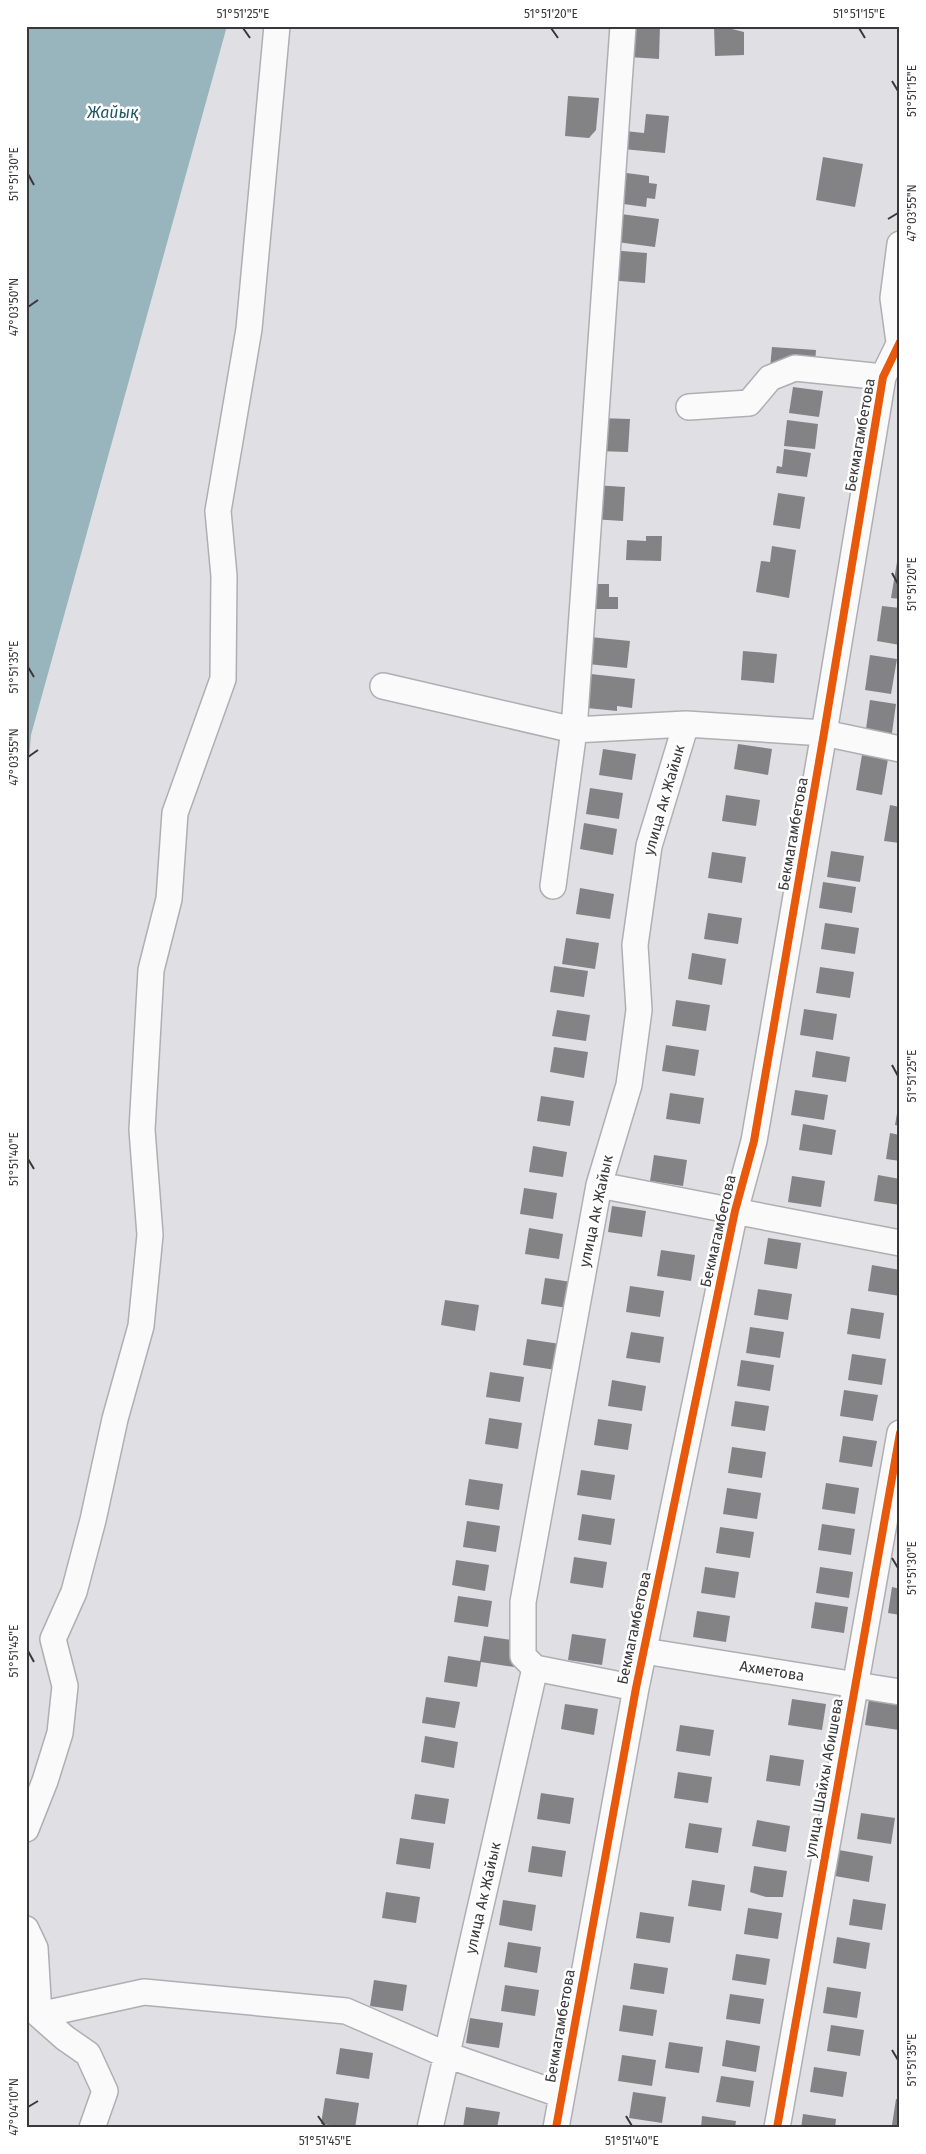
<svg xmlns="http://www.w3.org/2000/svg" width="926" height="2154" font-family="'Fira Sans',sans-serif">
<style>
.water{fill:#98b4bc}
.building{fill:#838386}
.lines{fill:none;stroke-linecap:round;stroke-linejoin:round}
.minor-casing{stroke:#afaeb2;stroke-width:28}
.minor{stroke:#fafafb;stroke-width:25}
.cycleway-casing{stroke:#fff;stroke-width:11}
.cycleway{stroke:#e8590c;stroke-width:8}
.ticks{fill:none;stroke:#38373a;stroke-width:2}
.labels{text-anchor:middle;stroke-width:5;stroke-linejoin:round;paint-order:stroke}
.street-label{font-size:15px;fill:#38373a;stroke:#fff}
.water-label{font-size:16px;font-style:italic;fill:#1b5460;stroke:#fff}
.neatline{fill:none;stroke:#38373a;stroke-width:2}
.ticks-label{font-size:12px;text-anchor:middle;fill:#38373a}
</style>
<rect width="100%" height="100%" fill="#e0e0e4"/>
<path class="water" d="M26 26H227L31 735 26 800Z"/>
<path class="building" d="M630 26H660L659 59 629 57Z
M714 26H732V29L744 32V55L715 56Z
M568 96 599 98 596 130 589 138 565 136Z
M646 114 669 116 665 153 623 149 625 131 644 133Z
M823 157 863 164 855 207 816 200Z
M619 172 649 176V183L657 184 655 199 647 198 646 207 616 203Z
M613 213 659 219 655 247 609 241Z
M610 250 647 253 645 283 607 280Z
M772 347 816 350 815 363 770 368Z
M793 387 823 391 819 417 789 413Z
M599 418 630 419 628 452 597 451Z
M787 420 818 424 815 449 784 446Z
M784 449 811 453 807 477 776 473 777 466 782 467Z
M594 485 625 487 623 521 591 519Z
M778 493 805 497 800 529 773 525Z
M646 536H662L661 561 626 560 627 540 646 541Z
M772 546 796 550 789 598 756 592 761 561 770 562Z
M897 562 900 563V599L891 598Z
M589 584H609V597H618V609H588Z
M882 606 900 608V645L877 641Z
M590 637 630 641 627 668 588 664Z
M743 651 777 654 774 683 741 680Z
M870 655 897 659 891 694 865 690Z
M591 674 635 679 632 708 617 706V711L587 708Z
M870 700 896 704 891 740 865 736Z
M738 744 772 749 768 775 734 769Z
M603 749 636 754 632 780 599 775Z
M862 755 888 759 882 795 856 790Z
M590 788 623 793 619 819 586 814Z
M726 795 760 800 756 826 722 821Z
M890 805 900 807V843L884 841Z
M584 823 617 829 613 855 580 849Z
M831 851 864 856 860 882 827 877Z
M712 852 746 857 742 883 708 878Z
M823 882 856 887 852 913 819 908Z
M580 888 614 894 610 919 576 914Z
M708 913 742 918 738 944 704 939Z
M825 923 859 928 855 954 821 949Z
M566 938 599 943 595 969 562 964Z
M692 953 726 959 722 985 688 979Z
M554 966 588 971 584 997 550 992Z
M820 967 854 972 850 998 816 993Z
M676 1000 710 1005 706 1031 672 1026Z
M804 1009 837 1014 833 1040 800 1035Z
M557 1010 590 1015 586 1041 552 1036Z
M666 1045 699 1050 695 1076 662 1071Z
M554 1047 588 1052 584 1078 550 1072Z
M816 1051 850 1057 846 1082 812 1077Z
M795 1090 828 1095 824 1120 791 1115Z
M670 1093 704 1098 700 1124 666 1119Z
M541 1096 574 1101 570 1126 537 1121Z
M899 1102H900V1126L895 1125Z
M803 1124 836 1130 832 1155 799 1150Z
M890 1133 900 1135V1161L886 1159Z
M533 1146 567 1152 563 1177 529 1172Z
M654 1155 687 1160 683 1186 650 1181Z
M878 1175 900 1179V1205L874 1201Z
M792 1176 825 1181 821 1207 788 1202Z
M524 1188 557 1193 553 1219 520 1214Z
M612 1206 646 1211 642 1237 608 1232Z
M529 1228 563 1234 559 1259 525 1254Z
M768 1238 801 1243 797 1269 764 1264Z
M661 1250 695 1255 691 1281 657 1276Z
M872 1265 900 1270V1296L868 1291Z
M545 1278 578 1283 574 1309 541 1304Z
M630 1286 664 1291 660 1317 626 1312Z
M758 1289 792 1294 788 1320 754 1315Z
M445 1300 479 1305 475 1331 441 1325Z
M851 1308 884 1313 880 1339 847 1334Z
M750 1327 784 1332 780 1358 746 1353Z
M631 1332 664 1337 660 1363 626 1358Z
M527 1339 560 1344 556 1370 523 1365Z
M852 1354 886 1359 882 1385 848 1380Z
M741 1360 774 1365 770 1391 737 1386Z
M490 1372 524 1377 520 1402 486 1397Z
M612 1380 646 1386 642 1411 608 1406Z
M844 1390 878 1395 873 1421 840 1416Z
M735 1401 769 1406 765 1431 731 1426Z
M489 1418 522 1423 518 1449 485 1444Z
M598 1419 632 1424 628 1450 594 1445Z
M843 1436 877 1441 872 1467 839 1462Z
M732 1447 766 1452 762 1478 728 1473Z
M581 1470 615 1475 611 1500 577 1495Z
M469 1479 503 1484 499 1510 465 1505Z
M826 1483 859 1488 855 1514 822 1509Z
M727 1488 761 1493 757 1519 723 1514Z
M582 1514 615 1519 611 1545 578 1540Z
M467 1521 500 1526 496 1552 463 1547Z
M822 1524 855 1529 851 1555 818 1550Z
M720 1527 754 1532 750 1558 716 1553Z
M574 1557 607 1562 603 1588 570 1583Z
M456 1560 489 1565 485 1591 452 1585Z
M705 1567 739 1572 735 1598 701 1593Z
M820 1567 853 1572 849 1598 816 1593Z
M892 1587 900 1589V1615L888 1613Z
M458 1596 492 1601 488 1627 454 1622Z
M815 1602 848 1607 844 1633 811 1628Z
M697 1611 730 1616 726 1642 693 1637Z
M572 1634 606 1639 602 1665 568 1660Z
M484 1636 518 1641 514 1667 481 1662 477 1687 444 1682 448 1656 480 1661Z
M426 1697 460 1702 455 1728 422 1723Z
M792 1699 826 1704 822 1730 788 1725Z
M869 1699 900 1704 899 1730 865 1725Z
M565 1704 598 1709 594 1735 561 1729Z
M680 1725 714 1730 710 1756 676 1751Z
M425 1736 458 1742 454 1768 421 1762Z
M770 1755 804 1760 800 1786 766 1781Z
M678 1772 712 1777 708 1803 674 1798Z
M541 1793 574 1798 570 1824 537 1819Z
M415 1794 449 1799 445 1824 411 1819Z
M861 1813 895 1818 891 1844 857 1839Z
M757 1820 790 1826 786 1852 752 1846Z
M689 1823 722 1828 718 1853 685 1848Z
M400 1838 434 1843 430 1869 396 1864Z
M532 1846 566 1851 562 1877 528 1872Z
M839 1850 873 1856 869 1882 835 1876Z
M754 1866 787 1871 783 1897H766L750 1892Z
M692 1880 725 1885 721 1911 688 1906Z
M386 1892 420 1897 416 1923 382 1918Z
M853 1899 886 1904 882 1930 849 1925Z
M503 1900 536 1905 532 1931 499 1925Z
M748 1908 782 1913 778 1939 744 1934Z
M640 1912 674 1917 670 1943 636 1938Z
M837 1937 870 1943 866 1969 833 1963Z
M508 1942 541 1947 537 1973 504 1967Z
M736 1954 770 1959 766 1985 732 1980Z
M634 1963 668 1968 664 1994 630 1989Z
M374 1980 407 1985 403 2011 370 2006Z
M505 1985 539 1990 535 2016 501 2011Z
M827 1987 861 1992 857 2018 823 2013Z
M730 1994 764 1999 760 2024 726 2019Z
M623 2005 657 2010 653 2036 619 2031Z
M470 2018 503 2023 499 2048 466 2043Z
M831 2025 864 2030 860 2056 827 2051Z
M726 2040 760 2046 756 2072 722 2066Z
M669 2042 703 2047 699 2073 665 2068Z
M340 2048 373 2053 369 2079 336 2074Z
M622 2055 656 2060 652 2086 618 2081Z
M814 2067 847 2072 843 2097 810 2092Z
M721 2076 754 2081 750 2107 716 2102Z
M633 2092 666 2097 662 2123 629 2118Z
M325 2098 359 2103 355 2128 321 2124Z
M896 2099 900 2100V2126L892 2125Z
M466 2107 500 2112 497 2128H463Z
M803 2114 836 2119 835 2128H801Z
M702 2116 736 2121 735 2128H701Z"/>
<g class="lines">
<defs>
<path id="minor" d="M899 342 893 298 900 244
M689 407 749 403 770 378 795 368 883 377
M383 686 574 730 686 724 824 733 900 749
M553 886 574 730 623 26
M599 1185 900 1243
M644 1651 900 1692
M636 1688 535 1668 523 1656V1602L599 1185 629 1085 639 1010 635 945 649 846 686 724
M26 1829 45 1781 60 1733 65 1686 53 1639 74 1592 93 1520 115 1419 141 1326 150 1235 142 1130 151 970 169 899 175 813 223 679 224 576 218 511 249 329 277 26
M26 1929 35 1948 39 2015 65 2038 88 2054 105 2091 92 2128
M39 2015 144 1992 346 2011 447 2055 562 2095
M430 2128 535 1668
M556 2128 636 1688 735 1211 754 1141 824 733 883 377 900 342
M777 2128 900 1433"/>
</defs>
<use href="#minor" class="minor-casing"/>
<use href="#minor" class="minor"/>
<defs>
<path id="cycleway" d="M556 2128 636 1688 735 1211 754 1141 824 733 883 377 900 342
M777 2128 900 1433"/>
</defs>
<use href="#cycleway" class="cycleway-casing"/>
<use href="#cycleway" class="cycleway"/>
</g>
<path class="ticks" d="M243 28 250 38M551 28 558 38M859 28 865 38M892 81 898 91M28 174 34 185M888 219 898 213M28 307 38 300M892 573 898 584M28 667 34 677M28 757 38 750M892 1065 898 1076M28 1159 34 1169M892 1558 898 1568M28 1651 34 1662M892 2050 898 2060M28 2107 38 2101M318 2116 325 2126M626 2116 632 2126"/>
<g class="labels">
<g class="street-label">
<text transform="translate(860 435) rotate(-80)" y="5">Бекмагамбетова</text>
<text transform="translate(664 800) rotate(-74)" y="5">улица Ак Жайык</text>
<text transform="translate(793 834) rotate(-80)" y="5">Бекмагамбетова</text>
<text transform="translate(596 1211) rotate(-78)" y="5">улица Ак Жайык</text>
<text transform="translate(718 1231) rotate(-77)" y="5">Бекмагамбетова</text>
<text transform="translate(634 1628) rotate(-78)" y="5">Бекмагамбетова</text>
<text transform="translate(772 1671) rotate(9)" y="5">Ахметова</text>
<text transform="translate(824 1778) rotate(-80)" y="5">улица Шайхы Абишева</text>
<text transform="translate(483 1898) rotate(-77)" y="5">улица Ак Жайык</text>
<text transform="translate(560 2026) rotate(-80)" y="5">Бекмагамбетова</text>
</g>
<g class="water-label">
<text x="113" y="118">Жайық</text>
</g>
</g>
<rect width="926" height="2154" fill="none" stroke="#ffffff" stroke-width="55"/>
<rect x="28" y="28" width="870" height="2098" class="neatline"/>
<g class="ticks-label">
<text x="243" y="18">51°51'25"E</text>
<text x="551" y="18">51°51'20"E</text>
<text x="859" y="18">51°51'15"E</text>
<text transform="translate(912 91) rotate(-90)" y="4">51°51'15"E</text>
<text transform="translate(14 174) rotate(-90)" y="4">51°51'30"E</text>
<text transform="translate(912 213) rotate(-90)" y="4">47°03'55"N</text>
<text transform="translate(14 307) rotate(-90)" y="4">47°03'50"N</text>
<text transform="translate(912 584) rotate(-90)" y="4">51°51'20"E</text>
<text transform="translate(14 667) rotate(-90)" y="4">51°51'35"E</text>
<text transform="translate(14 757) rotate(-90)" y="4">47°03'55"N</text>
<text transform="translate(912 1076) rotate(-90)" y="4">51°51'25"E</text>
<text transform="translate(14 1159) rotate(-90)" y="4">51°51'40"E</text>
<text transform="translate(912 1568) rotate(-90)" y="4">51°51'30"E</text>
<text transform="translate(14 1651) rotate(-90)" y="4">51°51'45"E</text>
<text transform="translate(912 2060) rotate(-90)" y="4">51°51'35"E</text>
<text transform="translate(14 2107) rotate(-90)" y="4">47°04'10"N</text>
<text x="325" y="2145">51°51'45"E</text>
<text x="632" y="2145">51°51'40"E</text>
</g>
</svg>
